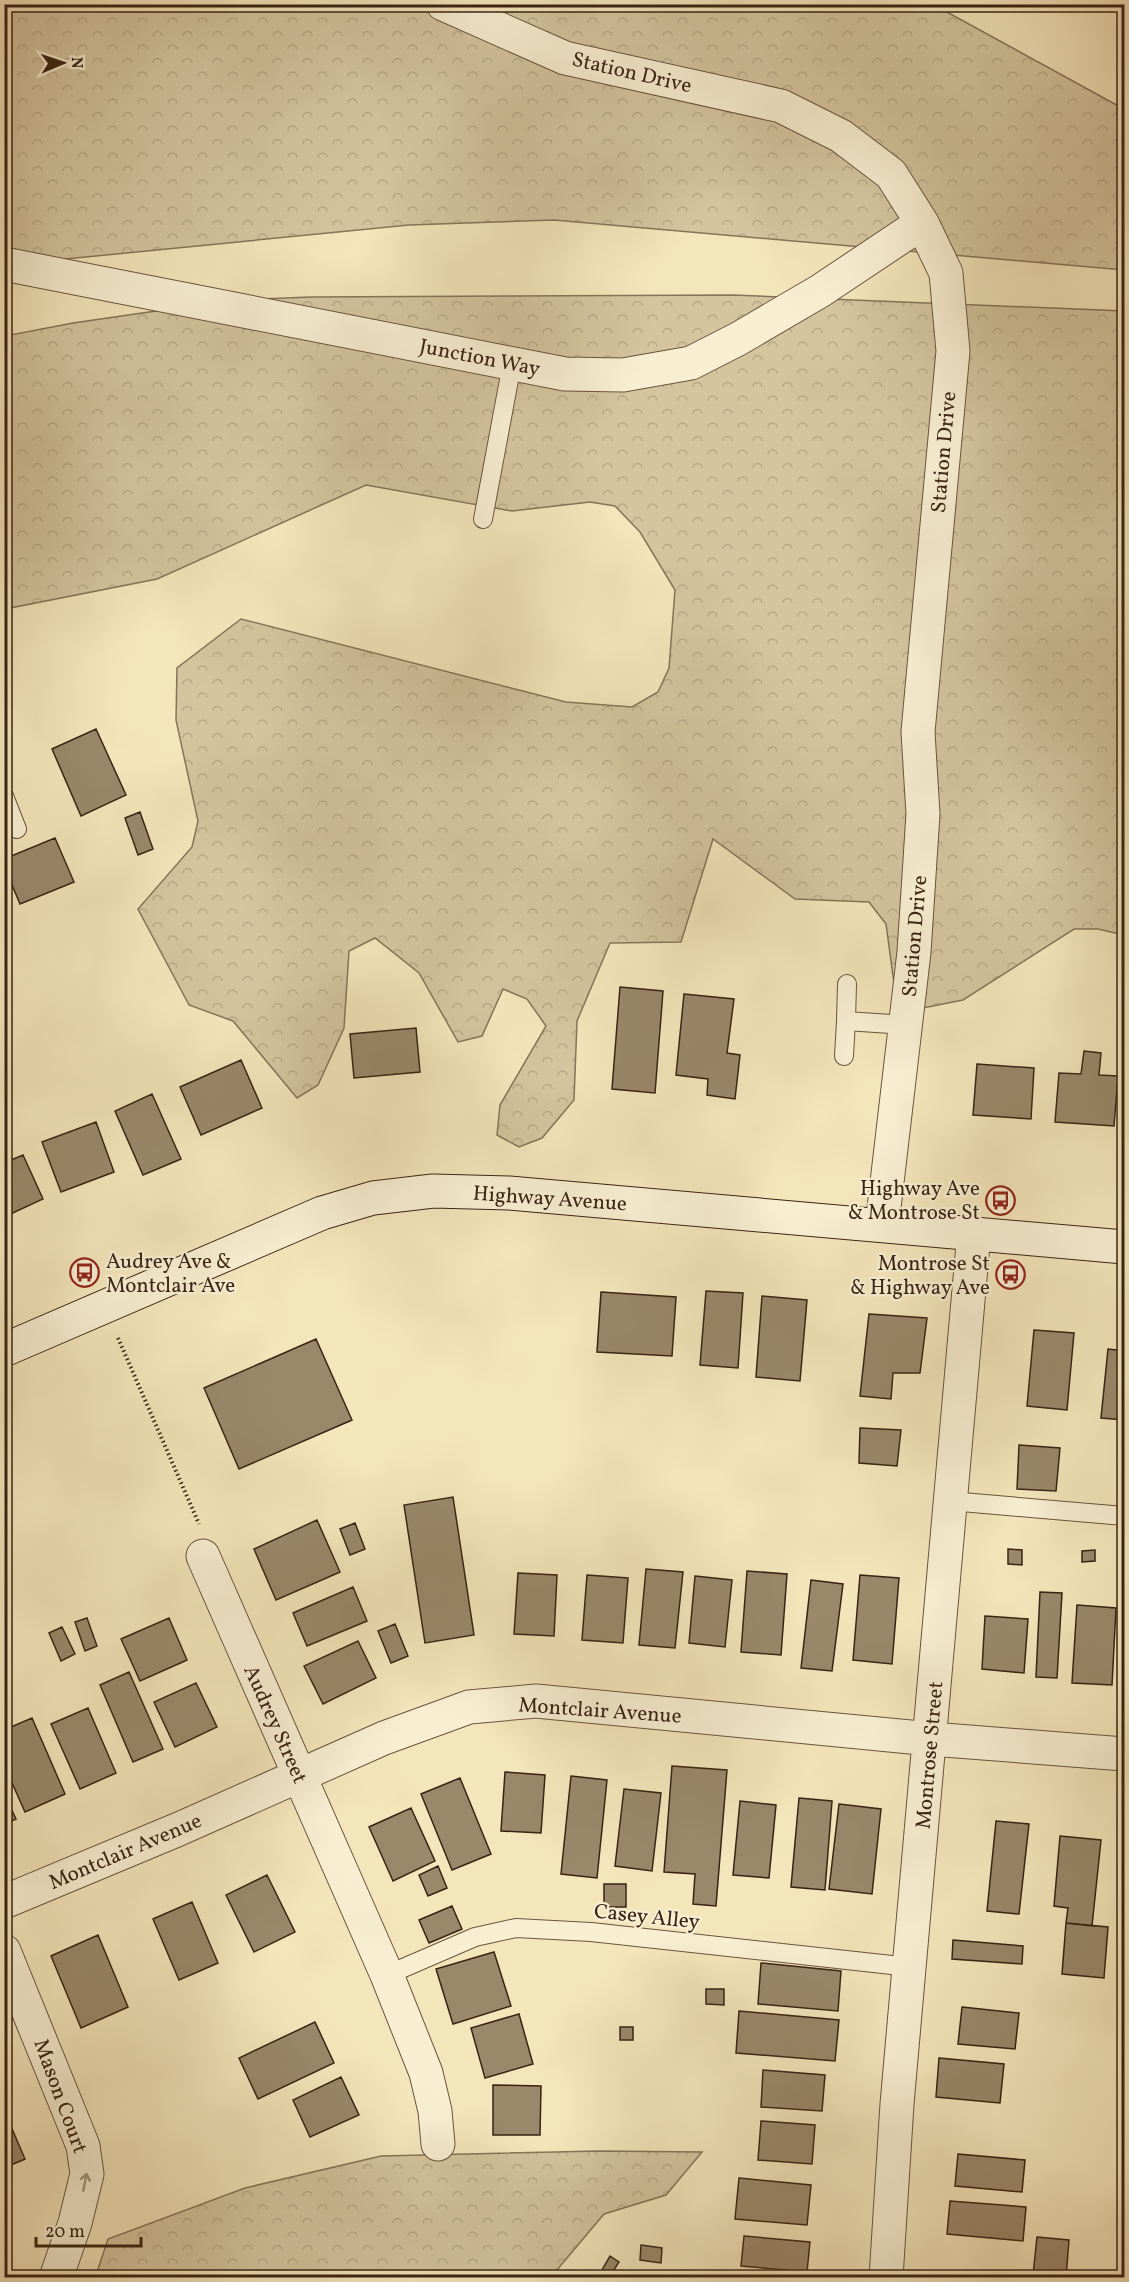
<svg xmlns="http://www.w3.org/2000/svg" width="1129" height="2282" font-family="Vollkorn,serif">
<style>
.forest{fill:url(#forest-crowns);stroke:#86745a;stroke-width:1.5}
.building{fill:#9a886b;stroke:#392314;stroke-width:1.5}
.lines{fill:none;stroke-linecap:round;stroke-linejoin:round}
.lane-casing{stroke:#68543e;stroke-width:20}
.street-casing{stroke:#68543e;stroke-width:35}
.secondary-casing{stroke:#392314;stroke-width:35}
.path{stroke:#392314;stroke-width:4;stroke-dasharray:1.5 3;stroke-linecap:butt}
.lane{stroke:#f8efd3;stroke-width:18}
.street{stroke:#f8efd3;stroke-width:33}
.secondary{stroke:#f8efd3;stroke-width:33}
.oneway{stroke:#a2937d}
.labels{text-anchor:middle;stroke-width:4.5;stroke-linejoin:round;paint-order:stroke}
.street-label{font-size:21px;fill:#392314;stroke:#f8efd3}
.poi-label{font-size:21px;fill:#392314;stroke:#f8efd3;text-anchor:end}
</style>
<defs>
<pattern id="forest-crowns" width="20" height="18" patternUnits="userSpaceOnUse" patternTransform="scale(1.5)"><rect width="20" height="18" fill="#d4c59f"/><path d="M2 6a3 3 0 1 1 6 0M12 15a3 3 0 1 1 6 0" fill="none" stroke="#b7a988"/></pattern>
</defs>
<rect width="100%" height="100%" fill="#f4e6bb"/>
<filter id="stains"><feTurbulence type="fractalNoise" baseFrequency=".00333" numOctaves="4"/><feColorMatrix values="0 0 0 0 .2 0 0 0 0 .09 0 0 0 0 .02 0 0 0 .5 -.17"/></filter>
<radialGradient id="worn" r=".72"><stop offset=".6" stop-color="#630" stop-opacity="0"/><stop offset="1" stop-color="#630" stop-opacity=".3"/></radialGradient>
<path class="forest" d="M5 5H934L1124 109V270L554 220 409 225 5 265Z
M733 295 1124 311V935L1098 929H1074L963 1000 913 1010 895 991 886 924 869 902 795 899 713 839 681 942 610 943 577 1021 574 1100 542 1138 519 1147 497 1135 500 1105 546 1026 527 999 503 989 482 1036 458 1042 419 973 375 938 349 951 344 1028 318 1085 297 1098 233 1021 189 1005 138 909 192 847 198 821 176 720 177 668 241 619 566 702 632 707 658 692 669 668 675 590 640 532 615 506 590 502 512 511 366 485 157 579 5 609V336L73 323 232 300 311 297Z
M600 2151 702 2152 666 2195 604 2214 551 2277 95 2278 108 2239 245 2188 381 2156Z"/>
<path class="building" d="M96 729 126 795 81 816 52 749Z
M140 812 153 849 138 855 125 818Z
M55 838 74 882 20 904 4 866V859Z
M620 987 663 991 655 1093 612 1089Z
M684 994 734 999 727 1053 740 1055 735 1099 707 1095 708 1079 676 1075Z
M416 1028 420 1072 354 1078 350 1034Z
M1084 1051 1101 1053 1099 1075 1118 1076 1114 1126 1055 1122 1059 1073 1081 1074Z
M241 1060 262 1108 201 1135 180 1087Z
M977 1064 1034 1068 1031 1119 973 1115Z
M152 1094 181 1159 143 1175 115 1111Z
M96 1122 114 1172 61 1192 42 1142Z
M23 1155 43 1199 4 1217V1163Z
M706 1291 743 1293 738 1368 700 1365Z
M601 1292 676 1297 672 1356 597 1352Z
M762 1296 807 1300 800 1381 756 1377Z
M869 1314 927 1318 920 1373H893L891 1399 860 1396Z
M1034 1330 1074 1333 1067 1410 1027 1406Z
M316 1339 352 1420 239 1469 204 1388Z
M1108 1349 1124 1351V1420L1101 1418Z
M860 1428 901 1430 897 1466 859 1463Z
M1019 1445 1060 1448 1056 1491 1017 1489Z
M453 1497 474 1635 425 1643 404 1505Z
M317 1520 340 1572 276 1600 254 1549Z
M355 1523 365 1549 350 1555 340 1529Z
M1008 1549 1022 1550V1565L1008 1564Z
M1095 1550V1561L1082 1562V1551Z
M646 1569 683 1572 675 1648 639 1645Z
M747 1571 787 1574 781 1655 741 1652Z
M518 1573 557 1575 554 1636 514 1634Z
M587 1575 628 1578 623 1643 582 1640Z
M860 1575 899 1578 892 1664 853 1660Z
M695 1576 732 1580 725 1647 689 1643Z
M811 1580 843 1584 832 1671 801 1668Z
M353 1587 367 1621 307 1646 293 1613Z
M1040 1592 1062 1593 1057 1678 1036 1677Z
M1077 1605 1116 1608 1112 1685 1072 1683Z
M1124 1612V1682H1119Z
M985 1616 1028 1619 1024 1673 982 1669Z
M87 1618 97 1646 85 1651 75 1622Z
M169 1618 187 1660 140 1681 121 1639Z
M395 1624 408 1656 391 1663 378 1631Z
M62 1627 75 1654 61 1661 49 1633Z
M358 1641 376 1678 323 1704 304 1666Z
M129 1672 163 1749 133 1762 100 1685Z
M196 1683 217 1727 175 1747 154 1702Z
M88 1708 116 1773 80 1789 51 1724Z
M32 1718 65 1794 25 1812 4 1765V1730Z
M672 1766 727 1770 716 1906 693 1904 695 1874 664 1872Z
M505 1772 545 1775 541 1833 501 1831Z
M571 1776 607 1780 597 1878 561 1874Z
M460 1778 491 1854 452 1870 421 1794Z
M624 1789 661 1793 652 1871 615 1866Z
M4 1793 16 1819 4 1824Z
M799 1798 832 1801 825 1890 791 1887Z
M740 1801 776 1805 769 1878 733 1875Z
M839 1804 881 1809 872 1894 829 1889Z
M411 1808 435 1861 393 1881 369 1827Z
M996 1821 1029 1824 1019 1914 987 1911Z
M1060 1836 1101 1840 1092 1926 1066 1923 1068 1908 1054 1906Z
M1124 1859V1902L1121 1901Z
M438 1866 447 1888 428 1896 419 1875Z
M267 1875 295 1932 254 1952 226 1895Z
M604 1884H626V1907H604Z
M192 1902 218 1963 179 1980 153 1919Z
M452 1906 462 1929 429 1943 419 1920Z
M1066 1923 1108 1927 1104 1978 1062 1974Z
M98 1935 128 2007 81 2028 51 1956Z
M953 1940 1023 1946 1022 1964 952 1959Z
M494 1952 511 2006 453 2024 436 1969Z
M761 1963 841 1971 838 2011 758 2004Z
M706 1989H724V2005L706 2004Z
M962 2007 1019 2013 1015 2049 958 2044Z
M739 2011 839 2020 835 2061 736 2053Z
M519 2014 533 2064 485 2078 471 2028Z
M315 2022 334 2063 258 2099 239 2058Z
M620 2027H633V2040H620Z
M939 2058 1004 2064 1000 2103 936 2097Z
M763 2070 825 2075 822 2111 761 2107Z
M341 2077 359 2115 310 2137 293 2100Z
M493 2085 541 2086 540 2135H493Z
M761 2121 815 2125 812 2164 758 2160Z
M10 2124 25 2159 4 2168V2126Z
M958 2154 1025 2160 1022 2192 955 2186Z
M739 2178 811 2185 807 2225 735 2219Z
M950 2201 1026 2207 1023 2241 947 2234Z
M744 2236 810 2242 807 2272 741 2266Z
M1037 2237 1069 2240 1066 2278 1033 2275Z
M641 2245 662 2248 661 2263 640 2260Z
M610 2256 619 2262 609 2278H603L599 2275Z"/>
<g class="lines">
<defs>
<path id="lane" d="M483 519 512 364
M4 796 17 829
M846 1021 847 984
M844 1056 846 1021 906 1025
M950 1501 1124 1516
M387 1975 475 1937 516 1928 591 1932 910 1967"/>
<path id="street" d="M443 4 565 58 781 106 841 136 891 174 922 223 946 273 953 351 918 732 923 814 914 952 882 1225
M4 264 565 374 623 375 691 363 738 339 820 291 922 223
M203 1556 387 1975 426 2073 435 2111 438 2144
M4 1902 179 1829 384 1738 469 1707 536 1701 931 1739 1124 1754
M4 1951 83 2146 87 2174 75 2223 56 2278
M886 2278 897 2104 974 1233"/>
<path id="secondary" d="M4 1350 322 1213 373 1198 433 1191 509 1193 1124 1247"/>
</defs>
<use href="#lane" class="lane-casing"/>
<use href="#street" class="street-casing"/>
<use href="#secondary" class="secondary-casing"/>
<path class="path" d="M118 1338 199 1524"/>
<use href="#lane" class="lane"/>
<use href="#street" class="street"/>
<use href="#secondary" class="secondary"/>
</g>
<defs><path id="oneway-shaft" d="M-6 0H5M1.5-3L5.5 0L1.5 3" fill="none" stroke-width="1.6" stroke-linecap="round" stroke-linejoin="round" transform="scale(1.5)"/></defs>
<use class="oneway" href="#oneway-shaft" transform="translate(85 2182) rotate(-79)"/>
<defs>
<symbol id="bus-ring" viewBox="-11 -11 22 22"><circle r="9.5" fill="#f8efd3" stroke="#8f2418" stroke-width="1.5"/><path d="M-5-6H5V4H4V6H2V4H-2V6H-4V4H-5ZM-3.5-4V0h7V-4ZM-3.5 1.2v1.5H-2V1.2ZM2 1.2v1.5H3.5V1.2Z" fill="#8f2418"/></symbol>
</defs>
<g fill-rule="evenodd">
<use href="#bus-ring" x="984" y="1184" width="33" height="33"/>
<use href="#bus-ring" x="68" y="1256" width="33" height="33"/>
<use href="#bus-ring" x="994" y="1258" width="33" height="33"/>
</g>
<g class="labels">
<g class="street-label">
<text transform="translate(632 72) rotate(13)" y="7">Station Drive</text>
<text transform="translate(480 357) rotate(11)" y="7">Junction Way</text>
<text transform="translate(943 452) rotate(-85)" y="7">Station Drive</text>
<text transform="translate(914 936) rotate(-85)" y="7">Station Drive</text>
<text transform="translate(550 1198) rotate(4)" y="7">Highway Avenue</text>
<text transform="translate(600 1710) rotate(4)" y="7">Montclair Avenue</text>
<text transform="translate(276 1724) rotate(66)" y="7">Audrey Street</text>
<text transform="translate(929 1755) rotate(-85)" y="7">Montrose Street</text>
<text transform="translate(125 1851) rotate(-23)" y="7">Montclair Avenue</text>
<text transform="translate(647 1916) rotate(6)" y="7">Casey Alley</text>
<text transform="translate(61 2096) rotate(70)" y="7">Mason Court</text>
</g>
<g class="poi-label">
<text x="980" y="1195">Highway Ave<tspan x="980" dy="24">&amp; Montrose St</tspan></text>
<text x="106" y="1268" text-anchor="start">Audrey Ave &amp;<tspan x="106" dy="24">Montclair Ave</tspan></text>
<text x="990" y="1270">Montrose St<tspan x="990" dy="24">&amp; Highway Ave</tspan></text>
</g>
</g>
<rect width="1129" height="2282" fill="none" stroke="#f4e6bb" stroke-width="24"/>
<rect x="6" y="6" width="1117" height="2270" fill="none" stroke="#392314" stroke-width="3"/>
<rect x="12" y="12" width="1105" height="2258" fill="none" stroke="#392314" stroke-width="1.5"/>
<g transform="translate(63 63) rotate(88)" stroke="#f8efd3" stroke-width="4.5" paint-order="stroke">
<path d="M0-4.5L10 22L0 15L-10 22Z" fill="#392314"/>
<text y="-9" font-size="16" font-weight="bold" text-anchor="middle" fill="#392314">N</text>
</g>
<path d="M36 2237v9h105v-9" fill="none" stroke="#392314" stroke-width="3"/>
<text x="45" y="2237" font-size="18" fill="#392314" stroke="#f8efd3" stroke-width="4.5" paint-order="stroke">20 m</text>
<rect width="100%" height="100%" filter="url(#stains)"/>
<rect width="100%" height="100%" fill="url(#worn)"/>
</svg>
